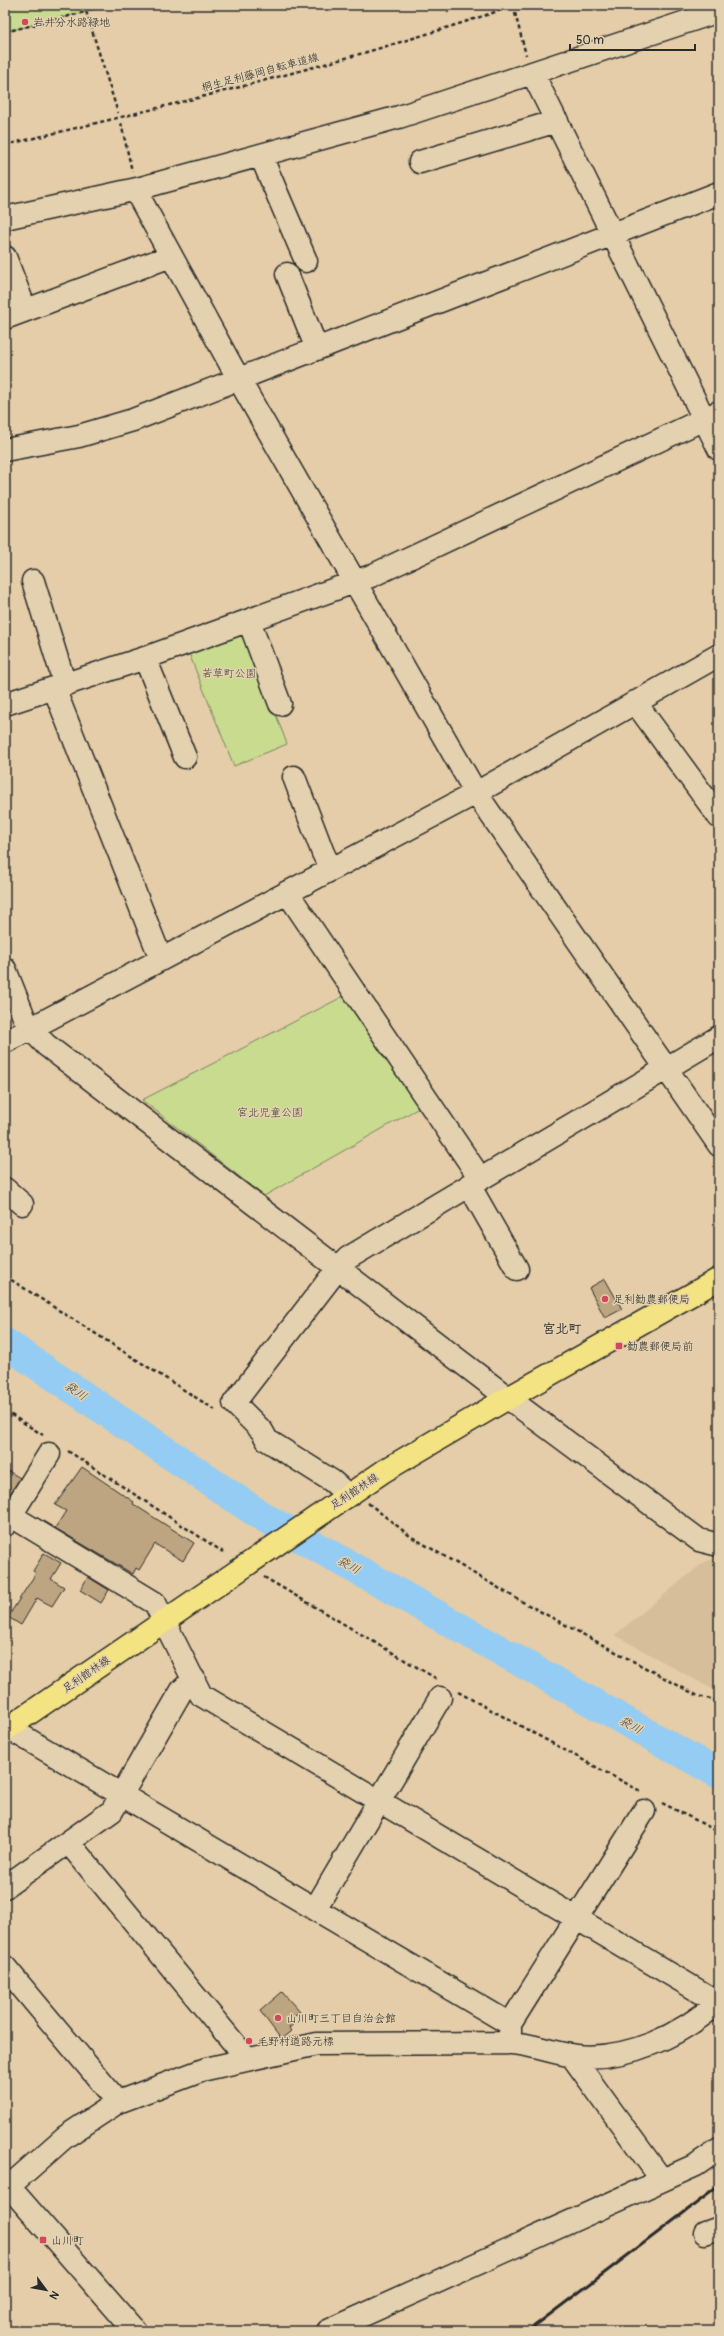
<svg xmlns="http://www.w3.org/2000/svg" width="724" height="2336" font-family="Pangolin,'Klee One',sans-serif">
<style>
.built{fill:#d6be9a}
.green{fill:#c9db8f;stroke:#7a835d}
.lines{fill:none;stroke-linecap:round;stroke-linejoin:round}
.stream{stroke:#6a8ca3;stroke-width:5}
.river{stroke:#94ccf3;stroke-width:30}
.building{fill:#bea581;stroke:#2b2b2b}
.minor-casing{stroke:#2b2b2b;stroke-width:25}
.major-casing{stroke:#2b2b2b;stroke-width:25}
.path{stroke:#2b2b2b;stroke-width:2.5;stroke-dasharray:4 3;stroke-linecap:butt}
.minor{stroke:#e4d1af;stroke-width:22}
.major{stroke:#f4e382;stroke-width:22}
.rail{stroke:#2b2b2b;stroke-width:3}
.poi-dot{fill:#d1495b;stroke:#e4d1af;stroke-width:1.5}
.labels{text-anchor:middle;stroke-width:3;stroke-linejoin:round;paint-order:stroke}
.poi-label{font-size:11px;fill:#2b2b2b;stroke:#e4d1af;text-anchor:start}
.street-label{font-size:11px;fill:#2b2b2b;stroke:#e4d1af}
.park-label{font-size:11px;fill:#43453a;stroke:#e4d1af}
.water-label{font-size:12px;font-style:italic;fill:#3b4349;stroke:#e4d1af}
.quarter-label{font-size:13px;font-weight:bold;fill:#2b2b2b;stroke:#e4d1af}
</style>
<rect width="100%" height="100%" fill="#e4cda8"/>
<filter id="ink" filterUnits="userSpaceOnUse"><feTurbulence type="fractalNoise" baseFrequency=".025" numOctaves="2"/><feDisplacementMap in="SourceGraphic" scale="8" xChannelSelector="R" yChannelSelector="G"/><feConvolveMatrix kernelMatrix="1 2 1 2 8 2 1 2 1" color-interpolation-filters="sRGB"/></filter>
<g filter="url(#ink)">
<path class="built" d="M719 1557V1691L710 1688 615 1635 704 1562Z"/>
<path class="green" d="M5 5H112L5 32Z
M244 631 287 744 234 766 188 651Z
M346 995 424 1105 264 1196 142 1100Z"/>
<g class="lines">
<path class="stream" d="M706 1767 719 1760"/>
<path class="river" d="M5 1343 260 1515 719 1774"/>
</g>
<path class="building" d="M605 1279 622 1309 605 1318 589 1288Z
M82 1467 134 1502 133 1504 194 1543 183 1561 155 1544 139 1570 136 1568 133 1574 55 1528 66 1511 55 1505Z
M5 1469 20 1478 6 1500H5Z
M44 1553 61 1563 51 1579 64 1587 52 1606 37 1598 21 1625 8 1617 36 1573 33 1571Z
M88 1577 109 1590 101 1603 80 1590Z
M282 1992 300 2012 291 2019 295 2023 289 2028 291 2031 281 2039 260 2011Z"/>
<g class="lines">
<defs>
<path id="minor" d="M533 74 719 449
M261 156 306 261
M420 162 557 121
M137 189 138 195 238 378 476 793 719 1145
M5 218 137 189 399 117 719 11
M5 257 25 309
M287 274 317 349
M5 318 171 256
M5 450 79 436 133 420 719 193
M33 581 65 685
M249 621 280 704
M145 658 185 757
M54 688 161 959
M635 702 719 817
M5 704 145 658 371 576 719 412
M294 777 323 853 331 869
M287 892 480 1178
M5 969 24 1017 30 1028 46 1045 508 1398 699 1540 719 1545
M5 1042 476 793 719 655
M469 1185 517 1269
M5 1189 22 1204
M348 1495 332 1481 267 1440 262 1431 234 1403 338 1268 348 1258 719 1037
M5 1512 155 1603 201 1695 707 1996 716 2005
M5 1525 49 1454
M5 1726 510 2024
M69 1843 247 2059
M5 1887 112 1811 182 1690 194 1679
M315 1909 440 1698
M5 1967 118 2102
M510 2039V2024L644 1811
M571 2055 662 2180
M5 2182 135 2331
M5 2190 65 2137 118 2102 206 2069 317 2044 511 2043C533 2044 554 2054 576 2056 628 2061 681 2035 719 2002
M705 2233 719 2228
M328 2331 696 2165 719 2149"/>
<path id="major" d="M5 1730 384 1471 508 1398 719 1279"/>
</defs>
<use href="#minor" class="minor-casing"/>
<use href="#major" class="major-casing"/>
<path class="path" d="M84 5 118 113
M446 5 448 13
M515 13 526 55
M5 32 85 12
M121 123 132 171
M5 145C177 104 349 62 516 5
M5 1276 217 1411
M5 1411 43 1435
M68 1451 223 1552
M368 1503 410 1536 519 1600 698 1696 719 1701
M264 1577 437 1679
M458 1692 642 1792
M662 1803 719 1832"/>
<use href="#minor" class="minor"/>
<use href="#major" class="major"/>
<path class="rail" d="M528 2331 719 2186"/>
</g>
</g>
<g class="poi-dot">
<circle cx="25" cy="22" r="4"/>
<circle cx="605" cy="1299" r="4"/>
<rect x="615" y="1342" width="8" height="8" rx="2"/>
<circle cx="278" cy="2018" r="4"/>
<circle cx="249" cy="2041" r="4"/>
<rect x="39" y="2236" width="8" height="8" rx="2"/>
</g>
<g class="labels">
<g class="poi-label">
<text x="33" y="26">岩井分水路緑地</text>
<text x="613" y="1303">足利勧農郵便局</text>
<text x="627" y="1350">勧農郵便局前</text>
<text x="286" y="2022">山川町三丁目自治会館</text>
<text x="257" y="2045">毛野村道路元標</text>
<text x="51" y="2244">山川町</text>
</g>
<g class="street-label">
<text transform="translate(260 72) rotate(-15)" y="4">桐生足利藤岡自転車道線</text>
<text transform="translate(354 1491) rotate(-34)" y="4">足利館林線</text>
<text transform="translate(86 1674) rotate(-35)" y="4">足利館林線</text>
</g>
<g class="park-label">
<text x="229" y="677">若草町公園</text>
<text x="270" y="1116">宮北児童公園</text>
</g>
<g class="water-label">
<text transform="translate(76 1391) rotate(34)" y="4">袋川</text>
<text transform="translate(349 1565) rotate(30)" y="4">袋川</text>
<text transform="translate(631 1725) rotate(30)" y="4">袋川</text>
</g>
<g class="quarter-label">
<text x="562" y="1333">宮北町</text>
</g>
</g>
<rect width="724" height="2336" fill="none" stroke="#e4d1af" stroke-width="20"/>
<rect x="10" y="10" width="704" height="2316" fill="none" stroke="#2b2b2b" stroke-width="1.5" filter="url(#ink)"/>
<g transform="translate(46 2290) rotate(122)" stroke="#e4d1af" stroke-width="3" paint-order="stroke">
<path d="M0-3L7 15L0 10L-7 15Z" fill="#2b2b2b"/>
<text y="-6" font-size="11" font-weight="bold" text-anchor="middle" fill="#2b2b2b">N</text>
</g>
<path d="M570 44v6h125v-6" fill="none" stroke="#2b2b2b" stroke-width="2"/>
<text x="576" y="44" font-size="12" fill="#2b2b2b" stroke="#e4d1af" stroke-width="3" paint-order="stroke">50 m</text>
</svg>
